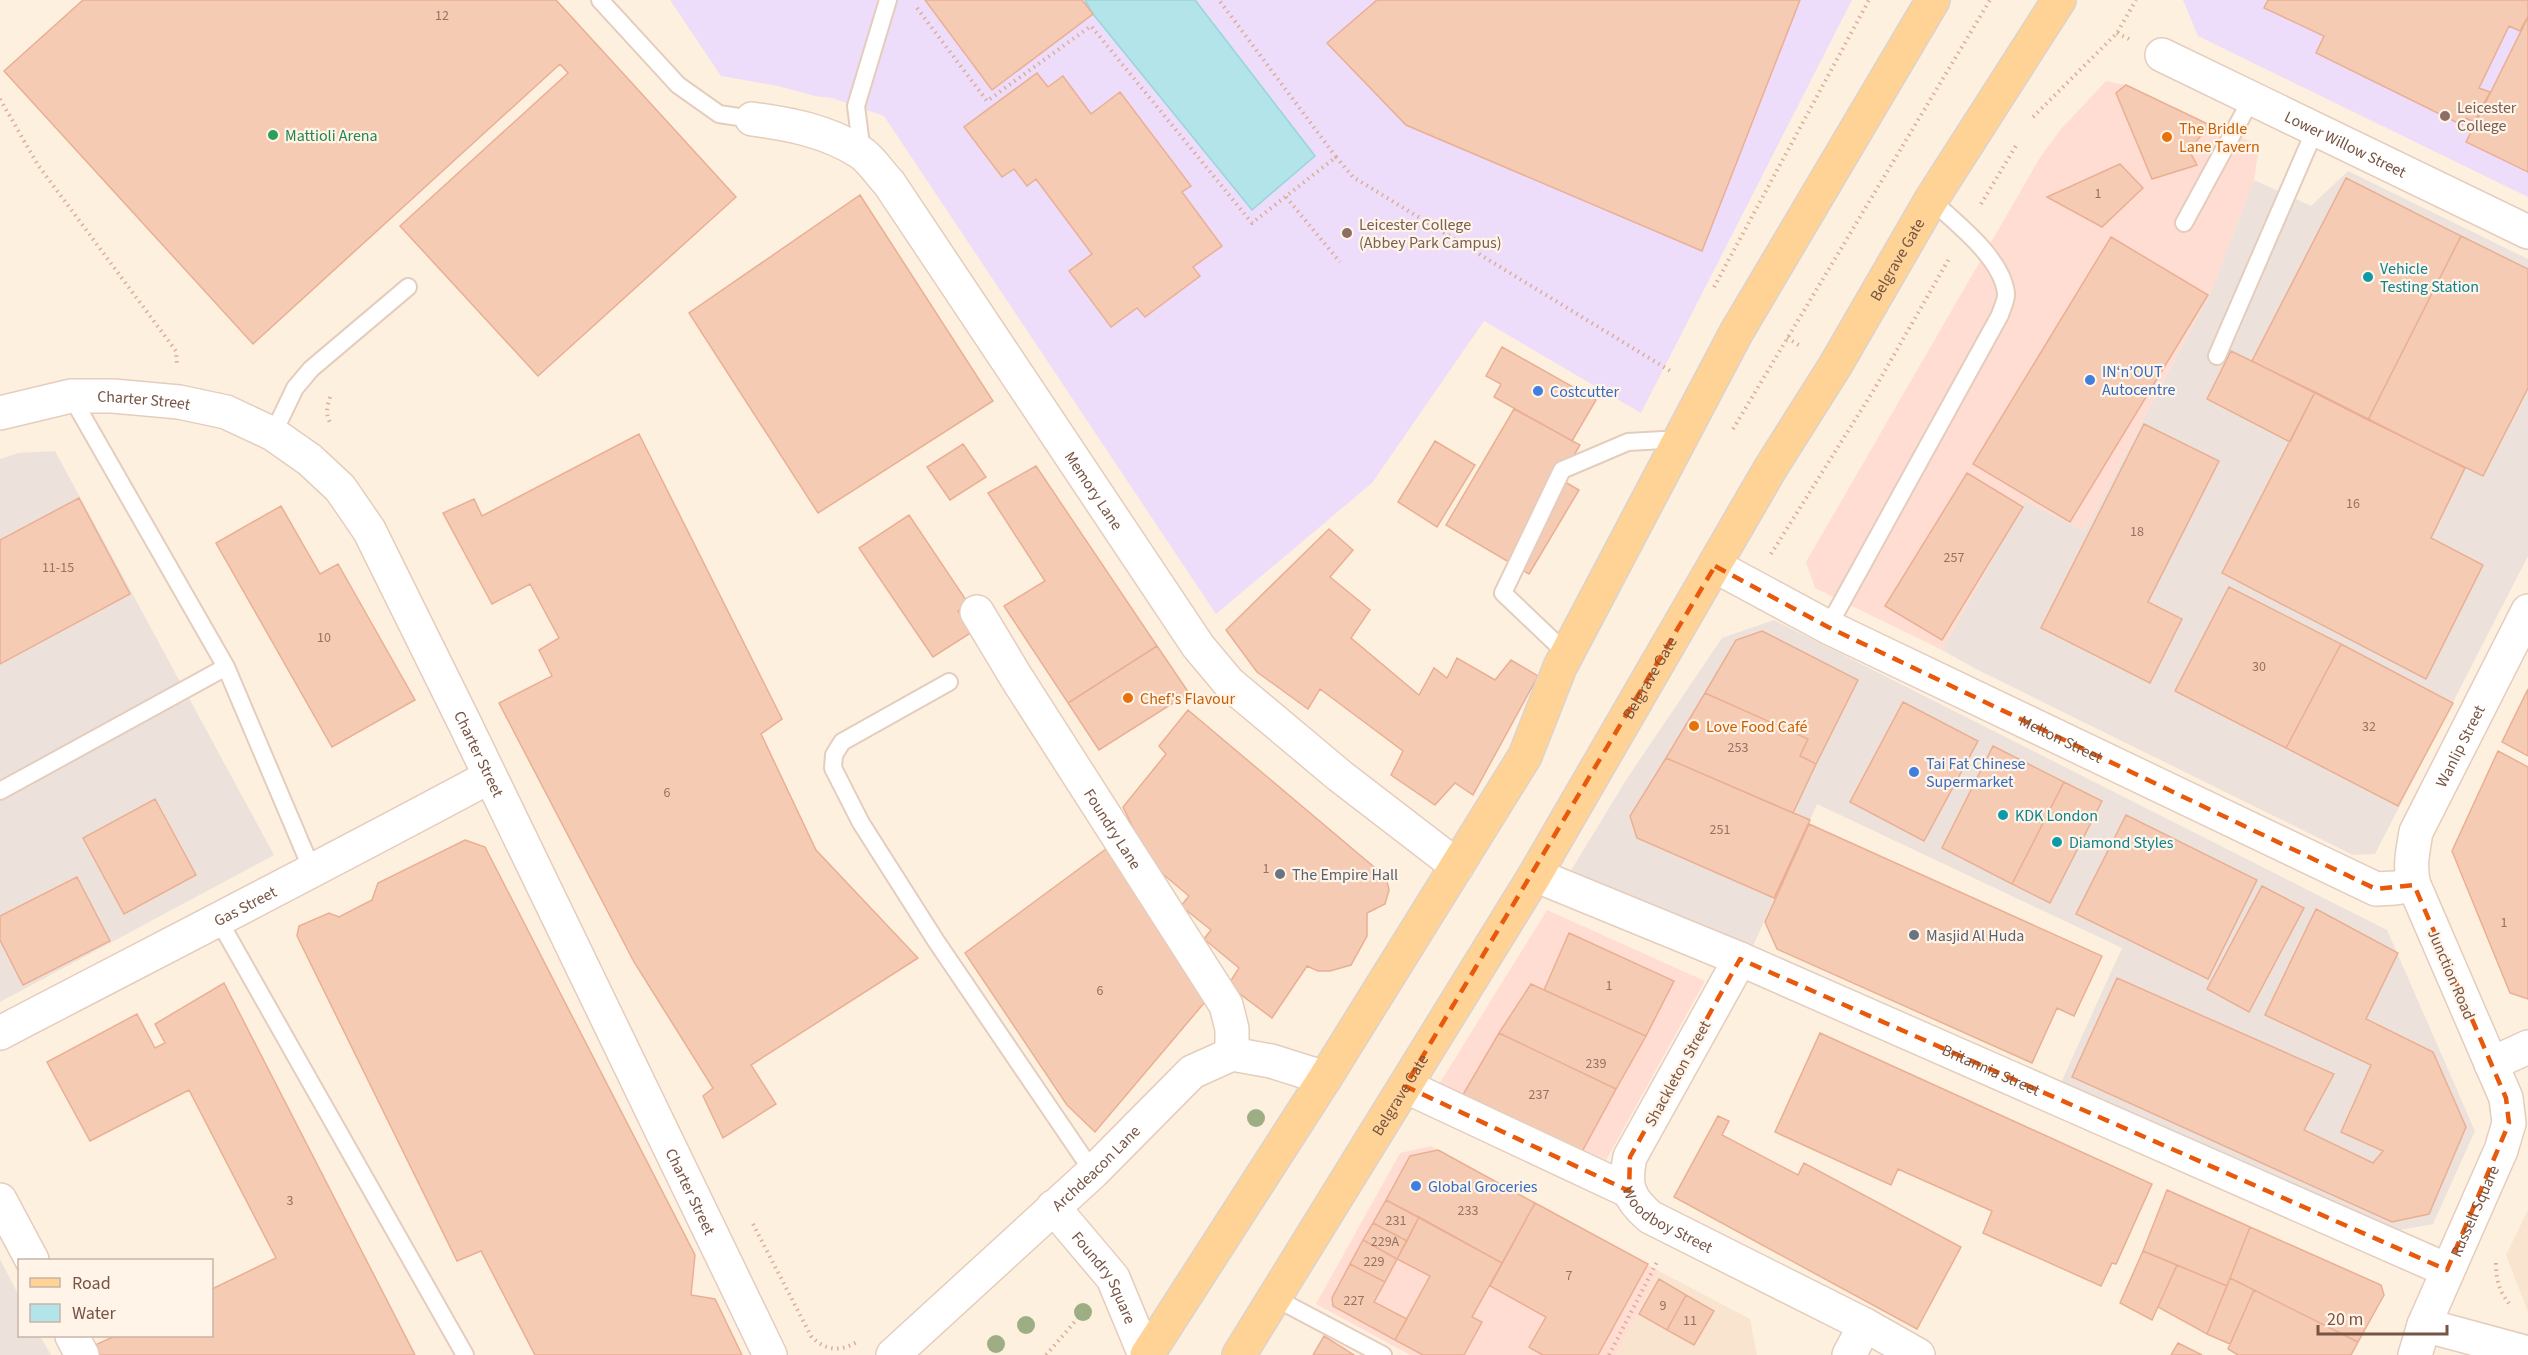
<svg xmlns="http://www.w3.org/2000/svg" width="2528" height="1355" font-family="'Source Sans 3',sans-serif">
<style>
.residential{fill:#f9e4cf}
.commercial{fill:#ffddd2}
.industrial{fill:#ece2db}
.education{fill:#eddcfa}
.water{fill:#b2e4e9;stroke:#97d5dc;stroke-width:1.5}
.building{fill:#f6cbb4;stroke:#eaaf93;stroke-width:1.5}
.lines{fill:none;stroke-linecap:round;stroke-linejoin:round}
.lane-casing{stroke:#e5cdbd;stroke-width:20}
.street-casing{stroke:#e5cdbd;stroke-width:36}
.primary-casing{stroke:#dcd3ce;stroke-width:36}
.path{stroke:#dbae97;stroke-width:4;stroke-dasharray:1.5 4.5;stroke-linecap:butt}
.lane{stroke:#fff;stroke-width:16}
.street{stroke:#fff;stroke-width:33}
.primary{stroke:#ffd295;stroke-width:33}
.tree{fill:#9eae84}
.marked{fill:none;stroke:#e8590c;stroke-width:4.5;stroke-dasharray:12 8;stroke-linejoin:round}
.education-dot{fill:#8d6e63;stroke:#fff4e7;stroke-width:2}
.leisure-dot{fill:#2e9e5b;stroke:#fff4e7;stroke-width:2}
.food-dot{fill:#e8710a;stroke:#fff4e7;stroke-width:2}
.culture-dot{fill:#0f9aa8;stroke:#fff4e7;stroke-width:2}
.shop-dot{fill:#3f7fe0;stroke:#fff4e7;stroke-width:2}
.worship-dot{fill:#6b7280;stroke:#fff4e7;stroke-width:2}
.labels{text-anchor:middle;stroke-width:4.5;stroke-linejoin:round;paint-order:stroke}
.number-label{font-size:14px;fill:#977260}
.education-label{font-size:16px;fill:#785e54;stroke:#fff4e7;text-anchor:start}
.food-label{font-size:16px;fill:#c56008;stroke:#fff4e7;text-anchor:start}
.leisure-label{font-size:16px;fill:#27864d;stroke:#fff4e7;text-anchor:start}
.street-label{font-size:16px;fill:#775444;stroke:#fff4e7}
.culture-label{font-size:16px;fill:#0d838f;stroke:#fff4e7;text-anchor:start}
.shop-label{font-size:16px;fill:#366cbe;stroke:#fff4e7;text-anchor:start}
.worship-label{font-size:16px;fill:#5b616d;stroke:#fff4e7;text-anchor:start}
</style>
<rect width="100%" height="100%" fill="#fef0df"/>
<path class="residential" d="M2528 1210V1312L2506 1255Z
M1659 1271 1750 1319 1757 1355H1616Z"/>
<path class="commercial" d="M2106 81 2126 85 2210 125 2250 141 2258 154 2254 180 2212 289 2085 531 2025 501 1942 650 1815 588 1806 562 2041 156 2061 129Z
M1547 910 1705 981 1593 1184 1433 1094Z
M1431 1146 1659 1271 1616 1355H1410L1316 1304 1400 1153Z"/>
<path class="industrial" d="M2348 171 2528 259V556L2375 854 2353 855 1976 669 1942 650 2025 501 2085 531 2212 289 2254 180 2311 206Z
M55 451 274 855 0 1002V459L18 453Z
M1774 620 2387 930 2475 1131 2433 1224 2389 1232 2059 1087 2122 948 1817 804 1753 946 1570 872 1628 777 1722 638Z
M0 1259 19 1296 20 1336H40L51 1355H0Z"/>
<path class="education" d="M670 0H1852L1641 413 1484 321 1372 483 1216 614 884 116 832 98 815 96 778 86 721 76Z
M2183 0H2528V197L2198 36Z"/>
<path class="water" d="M1085 0H1195L1315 156 1252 210 1093 14Z"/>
<path class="building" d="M83 0H556L736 197 538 376 400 226 568 73 560 64 253 344 4 71Z
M925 0H1082L1093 14 992 90Z
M1377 0H1800L1702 251 1406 125 1327 43Z
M2268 0H2528V16L2520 31 2509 26 2479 88 2490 92 2474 122 2466 118 2462 125 2316 53 2324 36 2264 8Z
M2528 17V172L2466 142Z
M1037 73 1048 87 1063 76 1091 114 1120 92 1191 186 1182 192 1222 246 1193 267 1200 276 1145 317 1137 308 1111 327 1069 271 1092 254 1036 179 1027 186 1014 169 1002 177 964 127Z
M2126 85 2210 125 2189 150 2197 165 2152 179 2116 93Z
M2120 164 2143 188 2102 227 2047 197Z
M2346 178 2461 236 2368 420 2252 361Z
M860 195 993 401 818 513 689 313Z
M2461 236 2528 269V388L2483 476 2368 420Z
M2111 237 2208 295 2070 522 1973 464Z
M1502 347 1596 400 1572 441 1494 397 1501 384 1486 376Z
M2231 351 2315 392 2290 442 2207 399Z
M2315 392 2465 468 2431 538 2483 565 2426 679 2222 573Z
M1514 409 1580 445 1560 479 1579 490 1529 574 1446 525Z
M2144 424 2219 461 2148 602 2182 619 2150 683 2041 628Z
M639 434 782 719 761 734 816 850 918 958 751 1065 776 1104 723 1138 703 1096 713 1088 634 962 499 703 552 676 539 650 559 638 530 584 492 604 443 513 474 499 482 516Z
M1435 441 1475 465 1437 527 1398 502Z
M963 444 986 477 950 500 927 467Z
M1036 466 1157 646 1068 703 1004 606 1045 581 988 493Z
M1967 473 2023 507 1942 640 1885 606Z
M79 498 130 594 0 664V540Z
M281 506 320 574 338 564 415 700 332 747 216 543Z
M909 515 968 603 958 611 972 632 933 657 859 548Z
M1329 529 1353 550 1330 577 1370 610 1351 638 1419 695 1434 668 1447 678 1457 658 1495 680 1511 660 1538 676 1473 795 1455 783 1435 805 1391 775 1403 751 1320 689 1308 709 1257 672 1226 630Z
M2229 587 2341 644 2286 748 2175 691Z
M1762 631 1858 680 1816 764 1800 756 1808 739 1705 693 1736 640Z
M2341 644 2453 703 2398 806 2286 748Z
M1157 646 1189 693 1099 750 1068 703Z
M2528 689V756L2502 742Z
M1705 693 1808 739 1800 756 1816 764 1793 813 1666 758Z
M1903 702 1978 741 1924 841 1850 802Z
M1188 710 1380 872 1387 881 1389 890 1385 904 1367 913V936L1351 965 1330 971H1318L1307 966 1272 1018 1228 985 1239 968 1204 939 1211 930 1181 906 1189 896 1151 864 1123 807 1166 754 1159 746Z
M1993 746 2064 782 2012 884 1942 848Z
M2498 751 2528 767V999L2510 993 2452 851Z
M1666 758 1810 820 1774 898 1637 838 1630 816Z
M2064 782 2102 801 2050 903 2012 884Z
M155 799 196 875 124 914 83 838Z
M2126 815 2257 880 2208 979 2076 914Z
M1809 824 2102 956 2074 1016 2057 1008 2032 1063 1777 949 1765 922Z
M465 840 485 847 695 1255 691 1295 715 1299 742 1355H535L481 1251 457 1261 297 936 299 926 329 913 339 917 372 900 378 883Z
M1114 843 1210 996 1095 1132 1067 1105 965 953Z
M77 877 110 941 23 985 0 940V916Z
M2262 886 2304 908 2249 1012 2207 989Z
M2316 909 2398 953 2366 1019 2433 1052 2466 1127 2429 1214 2392 1222 2072 1077 2117 978 2334 1074 2304 1130 2373 1163 2383 1151 2341 1132 2371 1065 2265 1015Z
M1569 933 1674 981 1646 1036 1544 990Z
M224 983 415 1355H100L95 1345 115 1336H212V1289L276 1258 189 1090 90 1141 47 1062 137 1014 155 1048 165 1043 155 1024Z
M1531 984 1646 1036 1616 1089 1499 1033Z
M1499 1033 1616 1089 1578 1159 1461 1098Z
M1820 1033 2152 1184 2116 1264 2112 1263 2101 1286 1983 1233 1992 1211 1898 1169 1891 1185 1775 1132Z
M1718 1116 1729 1121 1722 1135 1798 1175 1804 1163 1961 1247 1917 1329 1674 1197Z
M1438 1150 1535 1203 1502 1263 1386 1200 1410 1156Z
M2167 1190 2250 1227 2227 1286 2143 1251Z
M1386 1200 1419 1217 1407 1241 1373 1223Z
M1535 1203 1648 1264 1598 1355H1543L1532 1349 1529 1347 1546 1317 1490 1286Z
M1419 1217 1502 1263 1472 1317 1482 1322 1464 1355H1423L1395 1340 1430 1276 1397 1259Z
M1373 1223 1407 1241 1397 1259 1363 1240Z
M2250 1227 2381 1285 2384 1295 2358 1342 2230 1278Z
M1363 1240 1397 1259 1385 1282 1350 1264Z
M2143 1251 2177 1265 2152 1320 2120 1303Z
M1350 1264 1385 1282 1374 1302 1407 1319 1395 1340 1333 1306 1332 1298Z
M2177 1265 2227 1286 2207 1334 2158 1307Z
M2230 1278 2254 1290 2230 1344 2207 1334Z
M1659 1279 1686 1295 1667 1330 1639 1314Z
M2254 1290 2358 1342 2351 1355H2238L2228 1349Z
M1686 1295 1714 1311 1694 1345 1667 1330Z
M1324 1336 1354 1355H1313Z
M2178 1343 2202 1355H2171Z"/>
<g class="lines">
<defs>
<path id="lane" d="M600 0 678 85 719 114 752 119
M862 153 856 106 888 0
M2184 223 2252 98
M2217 356 2315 130
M71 396 226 667 313 872
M273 434 295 388 311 369 408 287
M1828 627 2000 315C2002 308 2007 299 2006 293 2002 258 1956 223 1931 200
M1567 654 1503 593 1562 470 1628 442 1681 439
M949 682 842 742 834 755 833 768 861 823 936 941 1093 1172
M0 791 226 667
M218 919 465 1355
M1275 1298 1383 1355"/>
<g id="street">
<path id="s1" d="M2162 55 2528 232"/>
<path id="s2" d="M752 119C790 124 827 131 860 152 871 159 880 174 889 183L1198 646 1229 683 1340 776 1457 866"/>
<path id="s3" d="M0 413 71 396H113L179 402 226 412 273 434 310 460 340 488 369 530 465 724 770 1355"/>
<path id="s4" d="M1715 566 1828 627 2376 889 2395 888 2414 885"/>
<path id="s5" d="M977 612 1016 677 1226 1005 1232 1029V1054"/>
<path id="s6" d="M1535 875 1740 959 2447 1270"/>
<path id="s7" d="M1740 959 1630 1157C1624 1186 1628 1198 1650 1217L1865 1325 1918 1355"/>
<path id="s8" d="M0 1033C163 948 327 864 489 777"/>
<path d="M2491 1064 2528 1047"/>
<path d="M1405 1086 1629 1191"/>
<path d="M0 1200 32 1260"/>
<path id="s9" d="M1053 1207 1113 1278 1145 1355"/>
<path d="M2424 1325 2528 1353"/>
<path d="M72 1336 82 1355"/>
<path id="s10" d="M893 1355 1093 1172 1192 1072 1232 1054 1271 1061 1325 1078"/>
<path d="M1849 1355 1865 1325"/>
<path id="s11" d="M2415 1355 2424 1325 2501 1150 2509 1123 2506 1098 2414 885C2409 867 2413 850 2416 832L2528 611"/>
</g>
<g id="primary">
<path d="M1147 1355 1325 1078 1525 756 1560 667 1736 333 1933 0"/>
<path id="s12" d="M1239 1355 1535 875 1770 469 1835 366 1931 200 2059 0"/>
</g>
</defs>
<use href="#lane" class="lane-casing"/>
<use href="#street" class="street-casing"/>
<use href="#primary" class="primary-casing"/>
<path class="path" d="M917 8 987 101 1091 26 1252 223 1336 157 1219 0
M2117 33 2129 39
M0 99 38 165 176 351 177 364
M2033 117 2117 33 2136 0
M1336 157 1353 177 1672 372
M1286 197 1340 262
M1981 204 2017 144
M1714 287 1869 0
M1787 338 1802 347
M330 397C327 407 325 415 331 424
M1733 429 1990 0
M1771 554 1875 388 1950 257
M753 1224 811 1336C825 1351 840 1352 857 1342
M2496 1263C2496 1282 2500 1293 2512 1307
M1046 1355 1085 1310
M1609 1355 1657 1262"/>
<use href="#lane" class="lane"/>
<use href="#street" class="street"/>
<use href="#primary" class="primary"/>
</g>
<g class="tree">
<circle cx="1256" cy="1118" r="9"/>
<circle cx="1083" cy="1312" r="9"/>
<circle cx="1026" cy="1325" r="9"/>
<circle cx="996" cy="1344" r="9"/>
</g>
<path class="marked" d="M1715 566 1828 627 2376 889 2414 885 2506 1098 2509 1123 2447 1270 1740 959 1630 1157 1629 1191 1405 1086Z"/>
<g class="education-dot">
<circle cx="2445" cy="116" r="6"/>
<circle cx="1347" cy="233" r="6"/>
</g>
<circle class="leisure-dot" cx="273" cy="135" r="6"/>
<g class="food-dot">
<circle cx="2167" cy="137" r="6"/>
<circle cx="1128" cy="698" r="6"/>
<circle cx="1694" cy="726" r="6"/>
</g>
<g class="culture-dot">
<circle cx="2368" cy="277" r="6"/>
<circle cx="2003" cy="815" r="6"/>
<circle cx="2057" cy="842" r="6"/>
</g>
<g class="shop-dot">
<circle cx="2090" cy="380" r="6"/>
<circle cx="1538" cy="391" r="6"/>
<circle cx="1914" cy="772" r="6"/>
<circle cx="1416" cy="1186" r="6"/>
</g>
<g class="worship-dot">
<circle cx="1280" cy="874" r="6"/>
<circle cx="1914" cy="935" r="6"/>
</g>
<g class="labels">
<g class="number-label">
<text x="442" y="20">12</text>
<text x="2098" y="198">1</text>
<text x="2353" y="508">16</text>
<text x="2137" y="536">18</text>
<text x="1954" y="562">257</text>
<text x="58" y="572">11-15</text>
<text x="324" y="642">10</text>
<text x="2259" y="671">30</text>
<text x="2369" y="731">32</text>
<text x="1738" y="752">253</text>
<text x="667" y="797">6</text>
<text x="1720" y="834">251</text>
<text x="1266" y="873">1</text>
<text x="2504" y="927">1</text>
<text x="1609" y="990">1</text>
<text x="1100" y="995">6</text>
<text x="1596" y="1068">239</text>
<text x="1539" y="1099">237</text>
<text x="290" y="1205">3</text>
<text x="1468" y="1215">233</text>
<text x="1396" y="1225">231</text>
<text x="1385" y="1246">229A</text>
<text x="1374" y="1266">229</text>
<text x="1569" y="1280">7</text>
<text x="1354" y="1305">227</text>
<text x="1663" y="1310">9</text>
<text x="1690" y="1325">11</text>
</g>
<g class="education-label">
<text x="2457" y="113">Leicester<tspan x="2457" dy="18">College</tspan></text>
<text x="1359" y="230">Leicester College<tspan x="1359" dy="18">(Abbey Park Campus)</tspan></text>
</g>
<g class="food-label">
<text x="2179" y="134">The Bridle<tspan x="2179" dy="18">Lane Tavern</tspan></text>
<text x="1140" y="704">Chef's Flavour</text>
<text x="1706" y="732">Love Food Café</text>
</g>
<g class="leisure-label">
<text x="285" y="141">Mattioli Arena</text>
</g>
<g class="street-label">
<text dy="6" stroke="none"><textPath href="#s1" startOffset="204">Lower Willow Street</textPath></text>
<text dy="6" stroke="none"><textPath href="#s12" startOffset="1278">Belgrave Gate</textPath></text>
<text dy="6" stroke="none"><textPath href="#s3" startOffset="146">Charter Street</textPath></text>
<text dy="6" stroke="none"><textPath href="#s2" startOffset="526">Memory Lane</textPath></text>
<text dy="6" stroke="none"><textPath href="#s12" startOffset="792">Belgrave Gate</textPath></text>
<text dy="6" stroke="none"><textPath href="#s4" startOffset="387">Melton Street</textPath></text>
<text dy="6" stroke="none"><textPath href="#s11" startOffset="658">Wanlip Street</textPath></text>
<text dy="6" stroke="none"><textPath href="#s3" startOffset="668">Charter Street</textPath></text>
<text dy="6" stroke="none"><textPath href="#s5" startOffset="256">Foundry Lane</textPath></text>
<text dy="6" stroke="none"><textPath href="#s8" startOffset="276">Gas Street</textPath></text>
<text transform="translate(2452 974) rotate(67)" y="6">Junction Road</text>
<text dy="6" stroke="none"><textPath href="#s6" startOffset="496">Britannia Street</textPath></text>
<text transform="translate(1677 1073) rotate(-61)" y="6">Shackleton Street</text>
<text dy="6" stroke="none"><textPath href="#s12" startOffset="306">Belgrave Gate</textPath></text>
<text dy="6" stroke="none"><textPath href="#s10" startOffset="276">Archdeacon Lane</textPath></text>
<text dy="6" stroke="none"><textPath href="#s3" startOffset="1154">Charter Street</textPath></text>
<text dy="6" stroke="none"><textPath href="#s11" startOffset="156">Russell Square</textPath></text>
<text dy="6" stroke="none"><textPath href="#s7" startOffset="310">Woodboy Street</textPath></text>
<text dy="6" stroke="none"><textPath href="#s9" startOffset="88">Foundry Square</textPath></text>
</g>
<g class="culture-label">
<text x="2380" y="274">Vehicle<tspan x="2380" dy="18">Testing Station</tspan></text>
<text x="2015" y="821">KDK London</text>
<text x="2069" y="848">Diamond Styles</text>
</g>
<g class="shop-label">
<text x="2102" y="377">IN‘n’OUT<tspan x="2102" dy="18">Autocentre</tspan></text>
<text x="1550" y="397">Costcutter</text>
<text x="1926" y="769">Tai Fat Chinese<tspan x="1926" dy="18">Supermarket</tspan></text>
<text x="1428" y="1192">Global Groceries</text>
</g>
<g class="worship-label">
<text x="1292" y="880">The Empire Hall</text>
<text x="1926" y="941">Masjid Al Huda</text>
</g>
</g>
<rect x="18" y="1259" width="195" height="78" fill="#fff4e7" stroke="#c9b4a6" stroke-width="1.5"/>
<rect x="30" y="1278" width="30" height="9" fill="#ffd295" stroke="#c9b4a6" stroke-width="1.5"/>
<text x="72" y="1289" font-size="18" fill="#775444">Road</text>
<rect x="30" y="1304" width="30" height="18" fill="#b2e4e9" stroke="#c9b4a6" stroke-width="1.5"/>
<text x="72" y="1319" font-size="18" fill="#775444">Water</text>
<path d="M2318 1325v9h129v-9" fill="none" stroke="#775444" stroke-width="3"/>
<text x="2327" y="1325" font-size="18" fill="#775444" stroke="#fff4e7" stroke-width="4.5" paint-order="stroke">20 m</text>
</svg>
